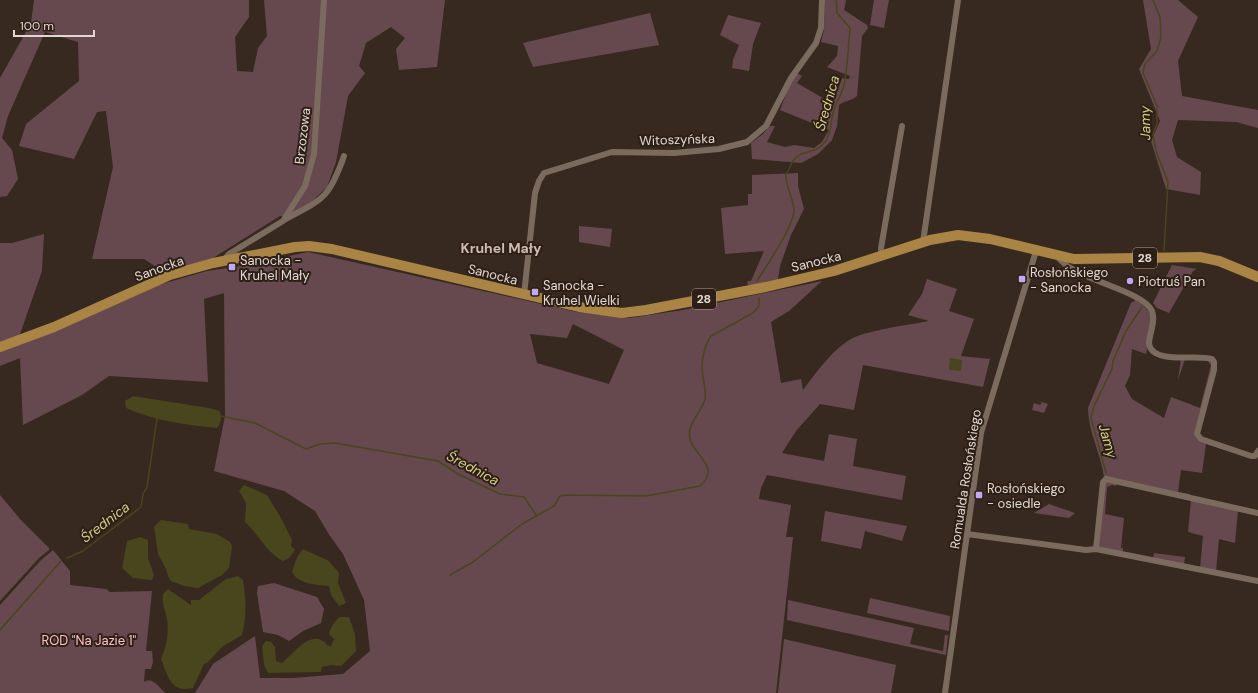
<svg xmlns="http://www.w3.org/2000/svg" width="1258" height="693" font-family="'DM Sans',sans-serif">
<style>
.green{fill:#66494e;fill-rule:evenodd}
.water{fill:#49451d}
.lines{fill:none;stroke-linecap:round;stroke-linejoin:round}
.stream{stroke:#49451d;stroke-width:1.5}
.minor{stroke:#7b6b5f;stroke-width:6}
.primary{stroke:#a98445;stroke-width:10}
.poi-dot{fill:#c0a8f4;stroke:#2d1f16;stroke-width:1.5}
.labels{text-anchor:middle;stroke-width:4;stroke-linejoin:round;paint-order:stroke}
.shield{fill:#2d1f16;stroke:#aca09a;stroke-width:1}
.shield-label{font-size:12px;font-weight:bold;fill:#e2d8d2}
.street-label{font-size:13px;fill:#e2d8d2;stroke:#2d1f16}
.poi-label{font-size:13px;fill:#e2d8d2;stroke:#2d1f16;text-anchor:start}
.park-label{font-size:13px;fill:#fdc0c9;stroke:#2d1f16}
.water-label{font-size:14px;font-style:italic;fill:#d4cd88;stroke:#2d1f16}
.neighbourhood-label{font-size:14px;font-weight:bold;fill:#cebbaf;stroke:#2d1f16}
</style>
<rect width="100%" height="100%" fill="#37291f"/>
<path class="green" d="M34 0H249V17L235 37 237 71 253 72 258 48 267 36 264 0H445L437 67 399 70 396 49 405 38 391 27 366 43 359 66 365 73 348 96 336 162 327 187 306 207 288 216H280L213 258 164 272 144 259H92L113 167 106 111 97 112 74 159 19 146 26 124 79 81 78 42 45 32 8 116 2 138 12 150 18 179 7 196 0 197V78L31 23Z
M825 0H846L844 10 867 25 868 28 862 36 857 96C852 101 845 100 839 105L837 126 832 140 818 154 801 163 752 159 751 143 763 134 770 126H775L767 142 785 147 794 145 814 148 822 142 829 130 780 110 791 81 797 73 802 76 797 83 828 101 838 90 842 78 849 79 850 76 827 67 837 56 838 46 821 42 824 30Z
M874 0H889L884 28 870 25Z
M1143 0H1178L1198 17 1178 61 1182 96 1258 110V128L1236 122 1178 120 1172 140 1177 157 1201 172 1200 195 1166 189 1151 141 1160 121 1139 69 1151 49Z
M650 13 659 45 533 67 523 43Z
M728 15 761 23 753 44 749 71 732 68 733 60 739 45 720 35Z
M798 173V186L804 209 791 235 780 266 778 280 750 286 747 284 748 281H751L764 251 725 254 721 208 748 205V194H752V175Z
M579 226 612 229 610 247 579 242Z
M44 234 42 271 19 337 0 343V243H12Z
M308 252 577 312 629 318 683 310 822 281 789 311 771 322 781 383 801 379 803 390C815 374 833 349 851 339 868 330 908 325 929 321L908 315 922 294 927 279 957 289 949 311 974 319 961 356 990 359 983 387 863 365 854 410 820 404 796 431 782 453 824 461 829 434 857 439 853 466 906 476 902 500 767 475 761 488 759 499 791 505 786 537H793L776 693H195L213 664 255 636 260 678H293L343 674 370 651 364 600 343 554 330 536 315 511 284 491 214 471 225 416 224 293 204 299 208 382 109 376 82 395 23 425 20 358 0 366V352L54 331 155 286 207 271 241 266ZM573 324 624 350 609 384 537 363 530 334 567 338Z
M1172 265 1197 269 1193 271 1169 313 1157 308 1153 303Z
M1136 300C1158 315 1150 319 1147 341 1146 346 1148 349 1146 354L1132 349 1130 375 1125 386 1132 399 1164 418 1171 397 1200 408 1211 365 1208 361 1185 359 1178 380 1181 359H1207L1213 363 1195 434 1234 453 1206 444 1202 473 1181 470 1178 492 1190 494V496L1104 477C1101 454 1088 431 1088 408L1131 303Z
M1042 402 1048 404 1044 413 1032 410 1034 403 1040 405Z
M1105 482 1117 483 1116 486 1112 485 1107 487 1105 514 1124 518 1121 548H1123V553L1099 548Z
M0 495 20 519 49 548V550L39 558 0 601Z
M1191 500 1238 510 1235 543 1219 539 1216 571 1200 568 1203 536 1188 532Z
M1049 504 1075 513 1069 518 1034 513Z
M825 511 907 526 902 541 865 531 861 549 821 541Z
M53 550 70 571V585L106 589 110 592 152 591 146 651H152L153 662 151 669H145L144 682C153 677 158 686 165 693H0V605L40 561Z
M1154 553 1185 557 1184 564 1153 560Z
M274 583 317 597 324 609 321 623 303 631 289 641 278 635 263 632 257 593 258 586Z
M870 598 950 616 949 631 867 613Z
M788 600 914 628 910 644 943 651 945 635H948L946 655 787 620Z
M784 639 896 665 891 693H778Z"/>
<path class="water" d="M950 358 962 360 961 371 949 370Z
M133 396 209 408 220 411C222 418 221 423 217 428 186 425 155 421 126 408L125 401Z
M244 485 267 495 281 518 292 540 291 546 295 550 289 558 283 561C267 553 258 534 245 522L246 503 239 491Z
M161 520 188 524 189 529 217 534 230 542 232 546 229 568 222 575 198 588 184 586 171 581 168 576 166 569 158 554 154 527Z
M140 537 148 540V558L154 575 152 580 133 578 122 568 127 541Z
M303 549 329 561 339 573 338 583 346 603 339 606 331 595 329 586C316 585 298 584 292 572L297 557Z
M238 576 243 580C246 599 247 616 242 635L222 647 207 663 204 664 193 688C170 693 168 676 161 659 167 645 170 630 166 615 164 607 162 602 163 594L168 589 191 605V600H199L226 579Z
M340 617H349L355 634 356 651 341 666 331 665 322 667 321 672 268 673 264 665 262 646 266 641 271 642 275 647 276 661 282 663C294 653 313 626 328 646H331L334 639 329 634C330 628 335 620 340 617Z"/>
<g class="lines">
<path class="stream" d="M1153 0 1160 17 1161 37 1157 51 1145 64 1143 73 1157 106V124L1153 134 1156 151 1168 182 1164 251
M757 281C767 265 792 229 794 211 794 199 785 186 786 175 787 173 789 169 790 167 798 146 814 157 825 142 832 133 830 121 834 110 836 102 842 94 844 85 848 66 848 47 850 28L837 13 836 0
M220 416 255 423 306 449 320 444 335 443 438 461 458 474 500 494 524 497 536 515
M1106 473 1091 418 1094 406 1112 369 1113 361 1126 331 1142 307
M67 558 83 551 141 507 143 494 147 487 157 418
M450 575 473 562 522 524 554 506 560 496 567 495 646 496 700 486C722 467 693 455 690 439 686 424 702 412 705 399 707 387 701 377 702 365 702 356 706 343 711 336L753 313 759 306V298
M0 630 61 561"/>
<path class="minor" d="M284 220C323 199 329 199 344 156
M923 242 958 0
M882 256 881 248 902 126
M1058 257C1072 279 1143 290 1152 311 1156 322 1149 334 1149 344 1153 365 1197 354 1212 359L1214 362V370L1197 434 1201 439 1251 456H1255L1258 451
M223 261 229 254 283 221 305 186 314 154 324 0
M524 295 535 193 539 181 544 173 612 152 674 153 719 149 747 142 766 126 791 78 816 43 821 28 822 0
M967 534 1086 550 1096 549 1258 581
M1096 549 1103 482 1106 479 1258 513
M945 693 981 433 1036 251"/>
<path class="primary" d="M0 347 54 327 170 275 213 263 295 247 309 246 332 249 579 307 622 313 646 310 766 287 834 271 930 240 958 235 990 239 1074 259 1200 257 1219 261 1258 277"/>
</g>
<g class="poi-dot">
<rect x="228" y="263" width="8" height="8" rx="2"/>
<rect x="1018" y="275" width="8" height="8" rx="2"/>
<circle cx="1130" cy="281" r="4"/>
<rect x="531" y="288" width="8" height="8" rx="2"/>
<rect x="975" y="491" width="8" height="8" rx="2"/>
</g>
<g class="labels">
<g class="shield">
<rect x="1133" y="248" width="24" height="20" rx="3"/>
<rect x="692" y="289" width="24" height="20" rx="3"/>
</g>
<g class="shield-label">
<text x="1145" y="262">28</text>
<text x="704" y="303">28</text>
</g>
<g class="street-label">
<text transform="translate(302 136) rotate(-83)" y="5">Brzozowa</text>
<text transform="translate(677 139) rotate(-2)" y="5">Witoszyńska</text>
<text transform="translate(816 261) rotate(-14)" y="5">Sanocka</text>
<text transform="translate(159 268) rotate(-20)" y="5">Sanocka</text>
<text transform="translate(493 274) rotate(14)" y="5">Sanocka</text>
<text transform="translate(965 479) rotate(-81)" y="5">Romualda Rosłońskiego</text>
</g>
<g class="poi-label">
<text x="240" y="265">Sanocka -<tspan x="240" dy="15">Kruhel Mały</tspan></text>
<text x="1030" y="277">Rosłońskiego<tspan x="1030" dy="15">- Sanocka</tspan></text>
<text x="1138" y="286">Piotruś Pan</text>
<text x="543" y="290">Sanocka -<tspan x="543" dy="15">Kruhel Wielki</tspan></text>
<text x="987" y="493">Rosłońskiego<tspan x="987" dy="15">- osiedle</tspan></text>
</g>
<g class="park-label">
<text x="89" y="645">ROD "Na Jazie 1"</text>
</g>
<g class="water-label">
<text transform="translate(827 103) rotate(-74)" y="5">Średnica</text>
<text transform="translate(1145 123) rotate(-91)" y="5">Jamy</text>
<text transform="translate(1108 441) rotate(74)" y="5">Jamy</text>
<text transform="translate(473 468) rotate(28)" y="5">Średnica</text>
<text transform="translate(105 522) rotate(-37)" y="5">Średnica</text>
</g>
<g class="neighbourhood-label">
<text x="501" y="253">Kruhel Mały</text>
</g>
</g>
<path d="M14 30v6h80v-6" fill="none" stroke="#e2d8d2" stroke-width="2"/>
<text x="20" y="30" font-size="12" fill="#e2d8d2" stroke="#2d1f16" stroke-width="3" paint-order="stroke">100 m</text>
</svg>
